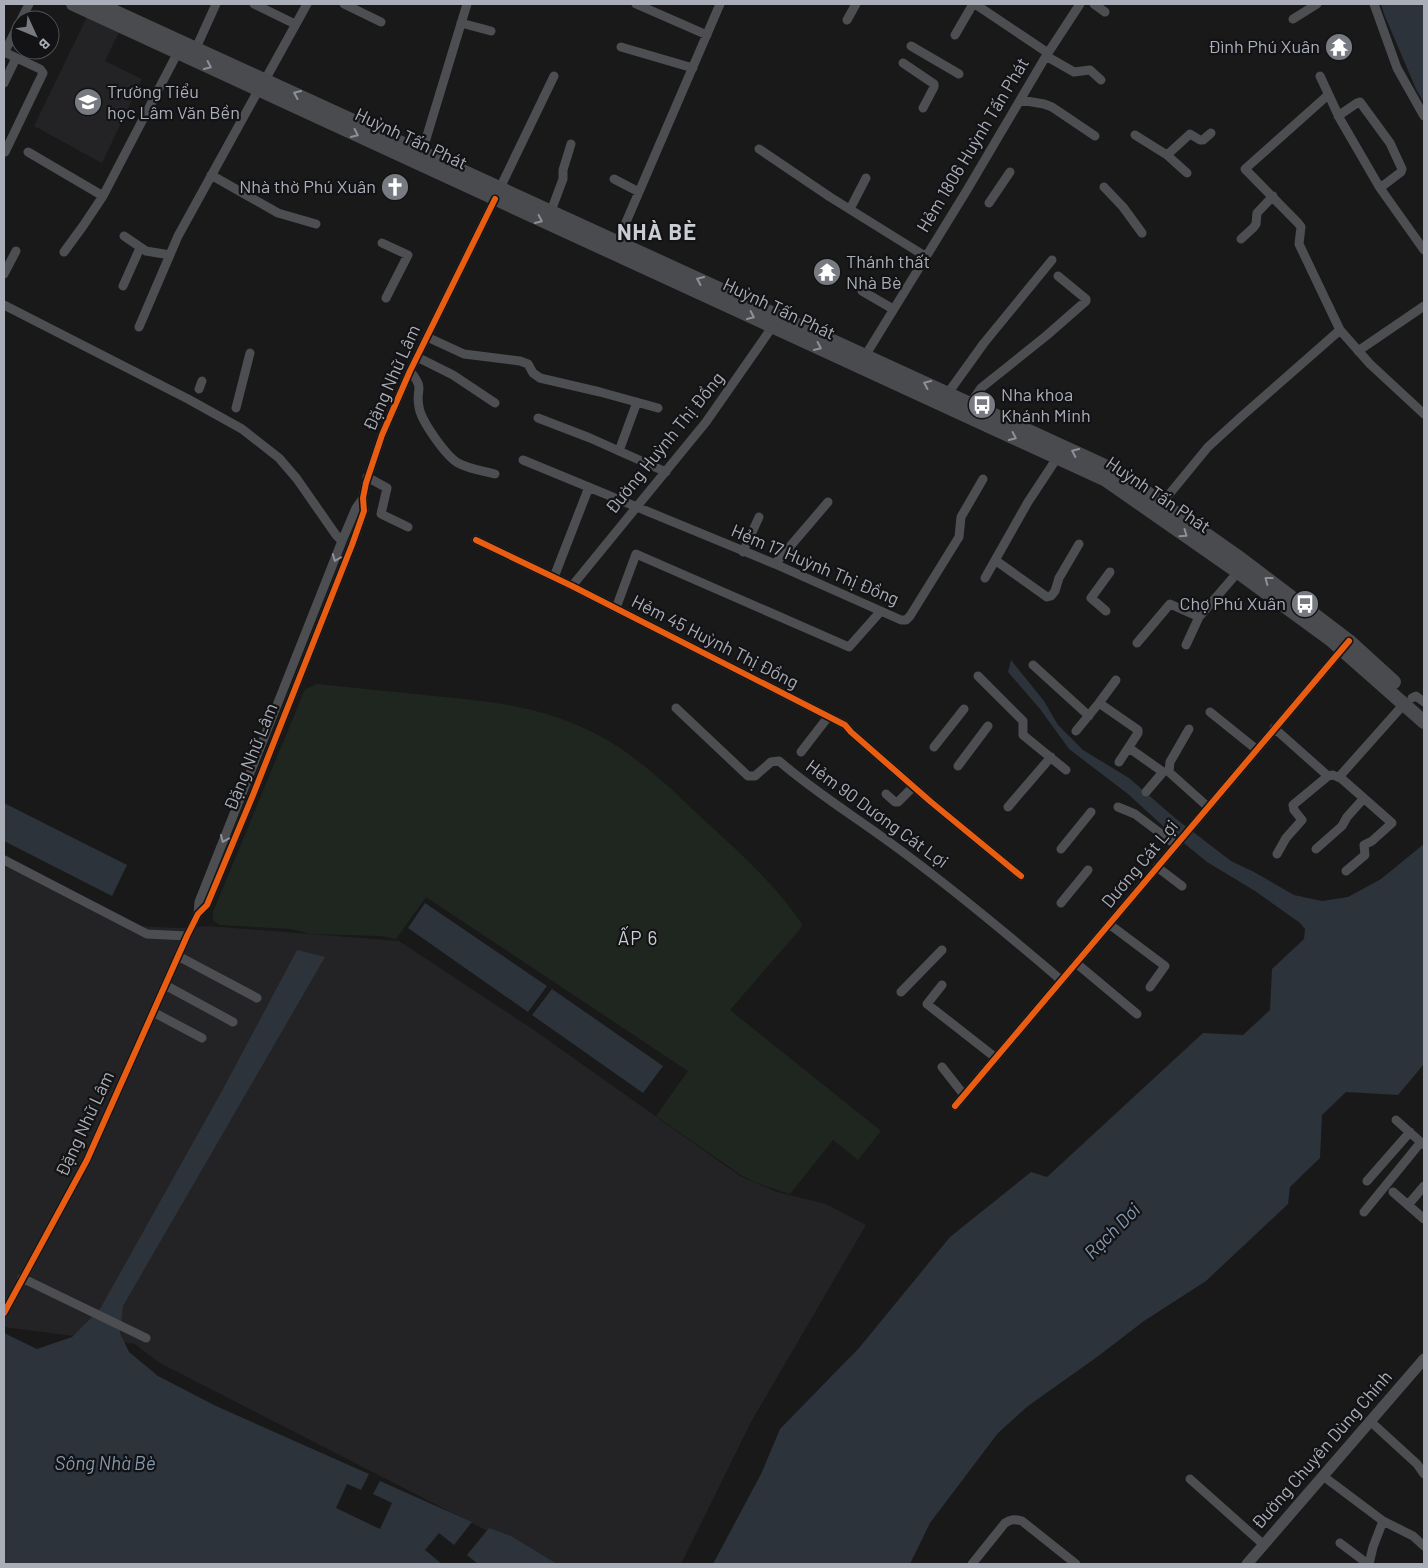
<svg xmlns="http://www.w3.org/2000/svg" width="1428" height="1568" font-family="Barlow,sans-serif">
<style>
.built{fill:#232325}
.green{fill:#1f2620}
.water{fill:#2c333b}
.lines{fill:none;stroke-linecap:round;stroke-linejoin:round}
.minor{stroke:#4d4e52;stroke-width:9}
.tertiary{stroke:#4d4e52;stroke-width:11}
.primary{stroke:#4a4b4e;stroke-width:14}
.cycleway-casing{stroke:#131315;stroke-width:9}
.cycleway{stroke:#e95d12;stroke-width:6}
.oneway{stroke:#8d9099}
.oneway2{stroke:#8e919a}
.labels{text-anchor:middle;stroke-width:4.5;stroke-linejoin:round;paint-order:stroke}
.poi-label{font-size:18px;fill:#aaaeb9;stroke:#131315;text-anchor:end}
.street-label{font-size:18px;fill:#aaaeb9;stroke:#131315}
.neighbourhood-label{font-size:19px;letter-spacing:1px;fill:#cbcdd5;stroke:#131315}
.water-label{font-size:19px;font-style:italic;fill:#8399b3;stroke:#131315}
.district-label{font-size:22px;font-weight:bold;letter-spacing:1px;fill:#cbcdd5;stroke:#131315}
</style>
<rect width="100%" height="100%" fill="#191919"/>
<path class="built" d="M87 17 119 32 105 61 142 79 102 163 34 126Z
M4 854 139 926 178 928 208 926 399 941 531 1028 740 1176 777 1192 826 1204 866 1225 751 1422 681 1564H552L158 1362 135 1344 4 1327Z"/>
<path class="green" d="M317 684C356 688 395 692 434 696 487 701 539 706 588 730 633 751 668 786 704 820 739 852 775 884 802 924L801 928 730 1010 881 1131 858 1160 833 1140 790 1194 754 1182 741 1175 656 1116 688 1071 426 897 396 939 381 936 311 934 291 929 221 925C214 923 212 919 213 912L305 689Z"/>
<path class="water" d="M1381 4H1424V103L1416 89 1384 14Z
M1011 660 1044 701 1058 725 1083 750 1129 778 1175 818 1231 861 1254 872 1294 895 1322 901 1348 897 1381 879 1424 844V1064L1398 1095 1346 1092 1322 1115 1320 1158 1290 1187 1288 1204 1206 1281 1144 1321 1097 1357 1028 1406 998 1433 930 1523 910 1564H713L761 1474 780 1429 859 1348 950 1237 1031 1172 1047 1177 1203 1033 1243 1035 1270 1010 1272 969 1304 939 1305 929 1300 923 1255 891 1207 862 1164 827 1128 794 1069 749 1040 709 1008 672Z
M4 803 127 865 112 896 4 841Z
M425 903 547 986 528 1012 408 928Z
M297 950 325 957 123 1306 120 1333 129 1352 158 1376 216 1406 369 1474 361 1490 347 1484 336 1508 380 1529 392 1503 373 1494 380 1481 472 1522 454 1545 439 1533 425 1550 442 1564H4V1333L37 1349 72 1337 100 1309 223 1089Z
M552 989 663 1066 643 1093 532 1015Z
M489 1528 511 1536 557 1564H478L467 1555Z"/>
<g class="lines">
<path class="minor" d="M254 4 295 24
M344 4 381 22
M636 4 707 35
M975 4 1048 53
M1094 4 1105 12
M1374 4 1397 68 1424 116
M1293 19 1317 4
M21 20 29 4
M847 20 856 4
M461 23 491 31
M955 35 973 4
M911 46 959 74
M621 47 693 68
M196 48 216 4
M4 52 40 69 43 73 5 152
M4 53 20 22
M1046 56 1074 72 1090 70 1101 80
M903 63 934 84V87L923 108
M1320 76 1340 119 1380 188 1424 250
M265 80 307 4
M4 83 16 58
M1328 95 1245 169 1298 223 1301 227 1299 244 1340 330 1370 364 1424 414
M1020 100 1044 104 1052 107 1095 136
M1338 116 1357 103 1360 102 1390 143 1402 169 1401 172 1380 188
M1135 135 1167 155
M759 149 830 197 925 256
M28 152 103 196 178 52
M422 152 467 4
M1187 173 1167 155 1190 134 1200 140H1203L1211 133
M211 175 278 213 316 224
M614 179 639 192
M1104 187 1123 207 1142 233
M500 188 554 76
M989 203 1010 172
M850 209 866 178
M551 211 563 179V170L571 144
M124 236 146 251 170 255
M1241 239 1253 228 1256 224 1257 213 1273 196
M382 243 408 255 386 298
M617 243 720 4
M64 252 83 226 103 196
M4 274 16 251
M123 286 140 248
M862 291 893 309
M4 305 188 399 242 429 279 458 297 479 336 535 342 541
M139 327 178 236 259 89
M427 337 464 354 520 361 528 364 533 373 540 378 600 392 658 408
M1358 351 1424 306
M865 356 967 190 1046 56 1080 4
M417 357 453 375 495 403
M410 371C426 391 415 387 419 407 421 421 446 456 458 463 469 469 483 471 495 474
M199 389 202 381
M948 393 984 343 1052 260
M970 404 981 388 1046 336 1086 301V299L1058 276
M236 408 250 353
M538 418 590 438 666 472
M619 451 637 402
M523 460 775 564 901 620H906L910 616 959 537 961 517 983 479
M367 477 387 488 381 514 408 527
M1162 503 1208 447 1242 416 1340 330
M476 540 572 586 845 725 851 732 931 802 1021 876
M743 552 759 517
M995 560 1047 597 1051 596 1055 591 1059 578 1079 544
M775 564 828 502
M554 577 589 487
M985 578 1028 502 1057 458
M572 586 706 422 775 323
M616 608 636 554 849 647 880 612
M1106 611 1091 598 1110 572
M1137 643 1170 604 1199 617 1238 572
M1186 645 1199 617
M1033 665 1089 716
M978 676 1023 721V735L1066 770
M1412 698 1416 696 1424 702
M1099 703 1138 730V733L1119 762
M676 708 748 776H755L771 762 779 761C815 792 854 816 892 844 951 887 1006 933 1061 980
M1210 712 1256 749
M1274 728 1328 776 1333 775 1342 779 1392 823 1372 841 1364 845 1365 855 1346 871
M1189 729 1170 762 1169 772 1208 807
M1076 731 1099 703 1116 680
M934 747 964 709
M1129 748 1163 772 1146 792
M801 752 828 717
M958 766 988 726
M1339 777 1404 704
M886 794 895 802H898L913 787
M1008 807 1051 757
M1118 807 1135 814 1176 845
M1061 849 1091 812
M1316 849 1342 826 1347 817 1364 798
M1277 854 1286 838 1302 820 1294 810 1293 805 1328 776
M4 860 147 934 187 936
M1157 867 1182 886
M1061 903 1088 870
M198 914 199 902 342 541 356 508 363 498
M1109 924 1165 966 1150 987
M178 956 257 998
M1076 963 1137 1014
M165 985 233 1022
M942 985 927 1004 996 1058
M901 992 942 950
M153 1012 202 1038
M942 1067 964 1095
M955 1106 1344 647
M1396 1120 1424 1145
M1367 1181 1410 1132
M1393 1192 1408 1205 1424 1186
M1408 1205 1424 1219
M1364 1212 1421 1142
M22 1278 146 1338
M4 1313 87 1160 187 936 198 914 207 905 253 795 352 545 364 511 363 498 366 483 382 435 410 371 495 199
M1370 1421 1417 1464 1424 1474
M1323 1476 1383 1521 1373 1547 1369 1564
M1190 1479 1264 1545
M1383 1521 1413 1536 1424 1546
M1340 1543 1368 1564
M972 1564 1005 1523C1011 1519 1015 1519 1022 1521L1076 1564"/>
<path class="tertiary" d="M1247 1564 1424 1359"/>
<path class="primary" d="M73 4 1106 480 1238 572 1330 639 1424 722
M98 4 1116 471 1241 559 1349 641 1394 682"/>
<defs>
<path id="cycleway" d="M476 540 572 586 845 725 851 732 931 802 1021 876
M955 1106 1349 641
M4 1313 87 1160 187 936 198 914 207 905 253 795 352 545 364 511 363 498 366 483 382 435 410 371 495 199"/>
</defs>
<use href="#cycleway" class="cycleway-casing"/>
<use href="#cycleway" class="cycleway"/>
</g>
<defs><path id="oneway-chevron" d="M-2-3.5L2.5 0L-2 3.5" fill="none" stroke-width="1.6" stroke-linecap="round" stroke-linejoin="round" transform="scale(1.25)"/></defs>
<g class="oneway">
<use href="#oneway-chevron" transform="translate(208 66) rotate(25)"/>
<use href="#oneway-chevron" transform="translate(297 94) rotate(-156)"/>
<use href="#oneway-chevron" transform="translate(355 134) rotate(25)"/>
<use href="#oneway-chevron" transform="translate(539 220) rotate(25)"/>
<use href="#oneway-chevron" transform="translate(700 280) rotate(-156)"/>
<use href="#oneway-chevron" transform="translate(751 316) rotate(25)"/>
<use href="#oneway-chevron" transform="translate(818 347) rotate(25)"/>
<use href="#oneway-chevron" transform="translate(927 384) rotate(-156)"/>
<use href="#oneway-chevron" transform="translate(1013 437) rotate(25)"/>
<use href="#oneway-chevron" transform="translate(1075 452) rotate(-155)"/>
<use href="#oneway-chevron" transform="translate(1184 534) rotate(35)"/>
<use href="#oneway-chevron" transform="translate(1268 580) rotate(-143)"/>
</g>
<g class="oneway2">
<use href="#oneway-chevron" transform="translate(336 558) rotate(111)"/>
<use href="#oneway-chevron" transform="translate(224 839) rotate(113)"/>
</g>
<defs>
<symbol id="temple-disc" viewBox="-11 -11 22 22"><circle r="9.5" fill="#777a81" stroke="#131315"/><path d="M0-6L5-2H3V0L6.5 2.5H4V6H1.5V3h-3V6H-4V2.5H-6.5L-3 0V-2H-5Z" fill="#fff"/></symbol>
<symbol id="school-disc" viewBox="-11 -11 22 22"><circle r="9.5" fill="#777a81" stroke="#131315"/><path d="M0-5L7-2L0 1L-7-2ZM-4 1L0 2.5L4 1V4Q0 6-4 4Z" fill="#fff"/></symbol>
<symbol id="church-disc" viewBox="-11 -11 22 22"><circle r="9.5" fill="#777a81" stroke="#131315"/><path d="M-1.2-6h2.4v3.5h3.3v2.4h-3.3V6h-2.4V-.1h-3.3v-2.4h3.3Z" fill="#fff"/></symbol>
<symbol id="bus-disc" viewBox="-11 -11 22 22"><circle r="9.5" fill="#777a81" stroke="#131315"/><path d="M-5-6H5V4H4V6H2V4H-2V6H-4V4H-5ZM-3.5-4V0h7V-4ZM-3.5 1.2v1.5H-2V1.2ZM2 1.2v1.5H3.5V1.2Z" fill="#fff"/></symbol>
</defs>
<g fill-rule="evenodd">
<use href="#temple-disc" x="1323" y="31" width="32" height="32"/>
<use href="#school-disc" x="72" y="86" width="32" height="32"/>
<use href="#church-disc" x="379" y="171" width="32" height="32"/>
<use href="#temple-disc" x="811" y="256" width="32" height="32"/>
<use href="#bus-disc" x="966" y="389" width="32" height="32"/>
<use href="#bus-disc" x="1289" y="588" width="32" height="32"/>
</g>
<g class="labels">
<g class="poi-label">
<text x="1320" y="53">Đình Phú Xuân</text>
<text x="107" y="98" text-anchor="start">Trường Tiểu<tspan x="107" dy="21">học Lâm Văn Bền</tspan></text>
<text x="376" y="193">Nhà thờ Phú Xuân</text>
<text x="846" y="268" text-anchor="start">Thánh thất<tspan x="846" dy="21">Nhà Bè</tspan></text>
<text x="1001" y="401" text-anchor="start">Nha khoa<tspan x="1001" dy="21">Khánh Minh</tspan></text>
<text x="1286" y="610">Chợ Phú Xuân</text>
</g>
<g class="street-label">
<text transform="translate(411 139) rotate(25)" y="6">Huỳnh Tấn Phát</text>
<text transform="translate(973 145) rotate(-59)" y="6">Hẻm 1806 Huỳnh Tấn Phát</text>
<text transform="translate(779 309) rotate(25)" y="6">Huỳnh Tấn Phát</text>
<text transform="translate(392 378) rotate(-66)" y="6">Đặng Nhữ Lâm</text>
<text transform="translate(665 443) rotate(-51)" y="6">Đường Huỳnh Thị Đồng</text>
<text transform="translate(1158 495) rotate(34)" y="6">Huỳnh Tấn Phát</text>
<text transform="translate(815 565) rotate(23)" y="6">Hẻm 17 Huỳnh Thị Đồng</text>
<text transform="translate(715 642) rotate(27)" y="6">Hẻm 45 Huỳnh Thị Đồng</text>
<text transform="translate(251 757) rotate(-68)" y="6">Đặng Nhữ Lâm</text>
<text transform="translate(877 814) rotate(36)" y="6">Hẻm 90 Dương Cát Lợi</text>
<text transform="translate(1140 864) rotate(-50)" y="6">Dương Cát Lợi</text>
<text transform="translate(85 1124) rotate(-65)" y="6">Đặng Nhữ Lâm</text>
<text transform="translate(1322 1450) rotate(-49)" y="6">Đường Chuyên Dùng Chính</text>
</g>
<g class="neighbourhood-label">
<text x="638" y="945">ẤP 6</text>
</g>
<g class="water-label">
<text transform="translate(1112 1231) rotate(-45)" y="7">Rạch Dơi</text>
<text x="105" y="1470">Sông Nhà Bè</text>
</g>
<g class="district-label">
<text x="657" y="240">NHÀ BÈ</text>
</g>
</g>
<rect width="1428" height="1568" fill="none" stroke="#aaaeb9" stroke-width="10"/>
<g transform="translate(35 35) rotate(134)"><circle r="24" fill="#131315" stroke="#4f5157"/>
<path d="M0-4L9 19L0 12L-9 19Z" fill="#777a81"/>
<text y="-8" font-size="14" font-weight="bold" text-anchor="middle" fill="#aaaeb9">B</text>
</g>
</svg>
